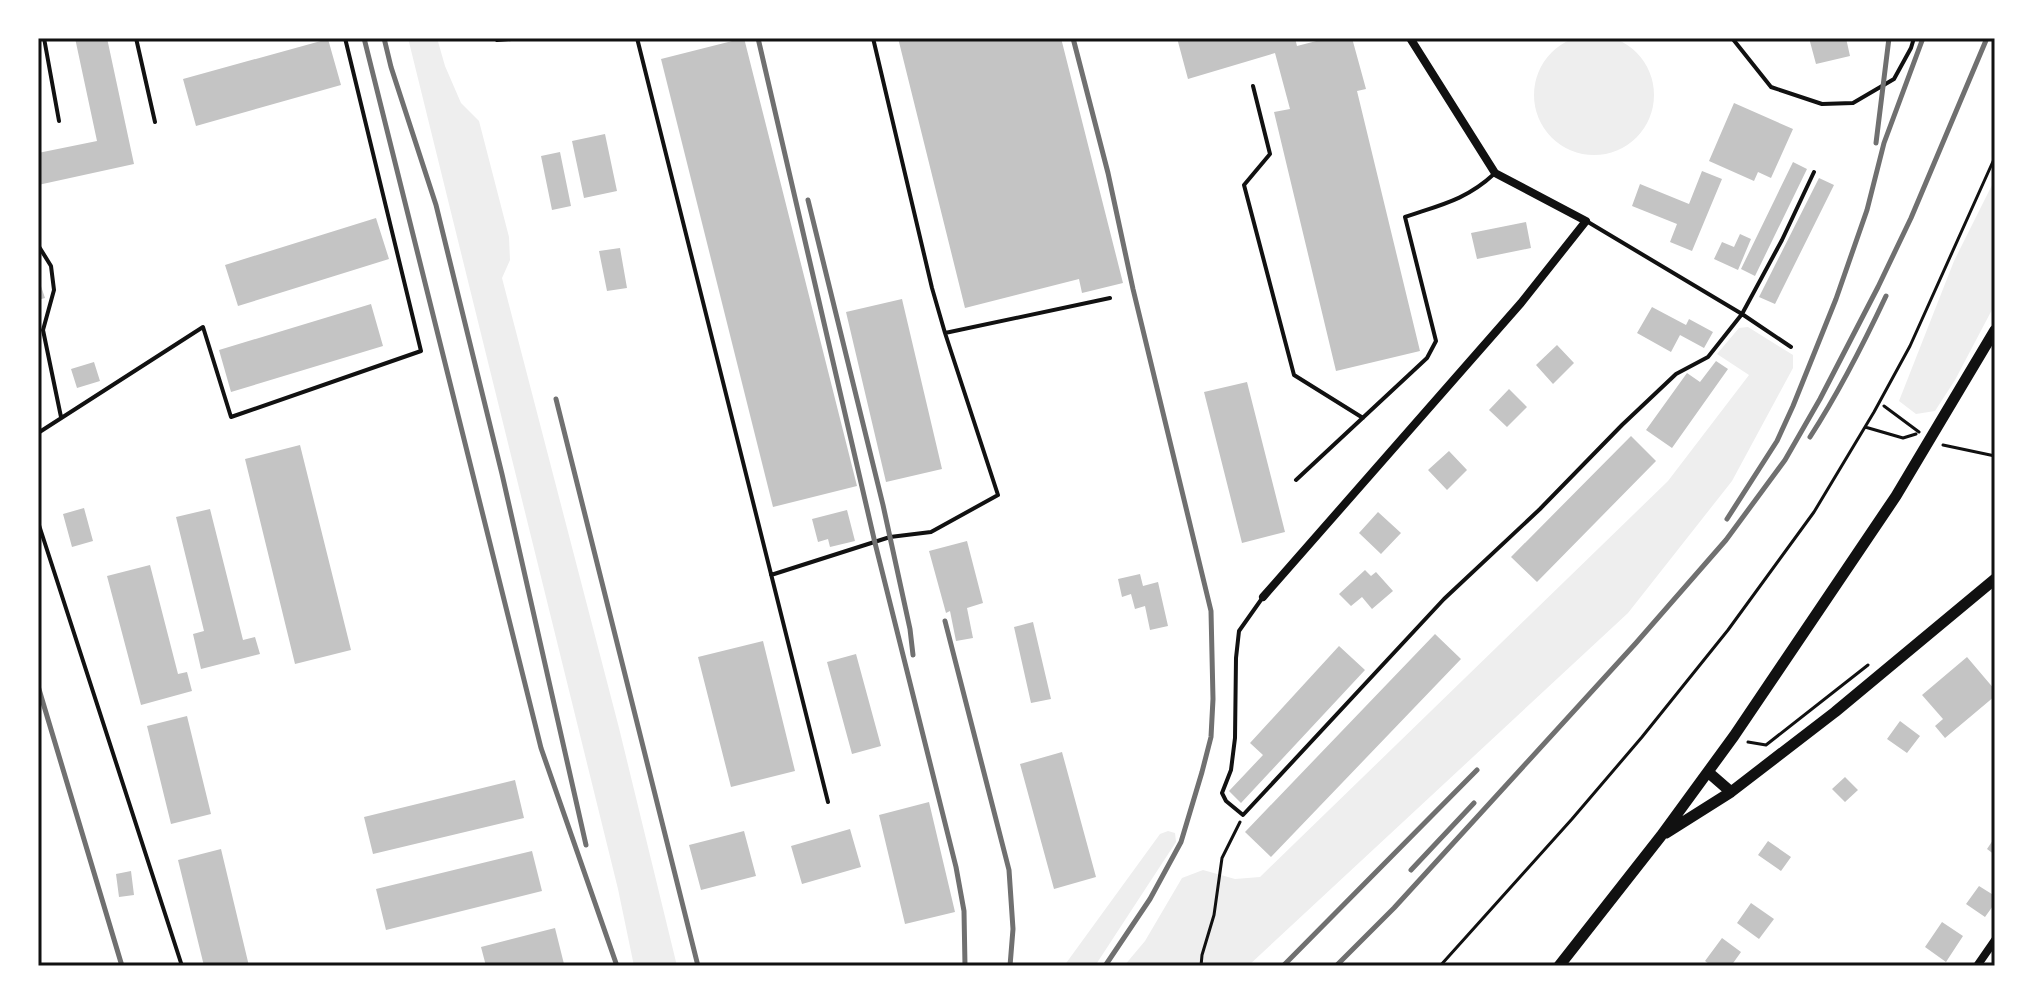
<svg xmlns="http://www.w3.org/2000/svg" width="2033" height="1004" font-family="Arial,sans-serif">
<style>
.green{fill:#eee}
.building{fill:#c4c4c4}
.lines{fill:none;stroke-linecap:round;stroke-linejoin:round}
.path{stroke:#111;stroke-width:3}
.service{stroke:#111;stroke-width:4}
.minor{stroke:#111;stroke-width:8}
.tertiary{stroke:#111;stroke-width:11}
.rail{stroke:#707070;stroke-width:5}
.neatline{fill:none;stroke:#111;stroke-width:3}
</style>
<rect width="100%" height="100%" fill="#fff"/>
<path class="green" d="M1534 95a60 60 0 1 1 120 0a60 60 0 1 1-120 0Z
M408 38H437L445 66 461 103 479 121 509 237 510 260 502 278 619 728 677 966H634L618 889Z
M1995 179V304L1955 380 1935 411 1916 414 1899 401 1954 261Z
M1748 327 1793 355V368L1732 481 1628 613 1248 966H1124L1145 941 1182 878 1203 870 1235 879 1260 877 1668 481 1749 375 1717 354 1739 328Z
M1168 831 1175 833 1176 842 1095 966H1064L1160 834Z"/>
<path class="building" d="M75 38H107L134 164 38 185V153L97 141Z
M744 38 857 486 773 507 661 59Z
M898 38H1061L1123 283 1082 293 1079 279 965 308Z
M1177 38H1295L1297 46 1328 38H1352L1366 89 1357 91 1420 351 1336 371 1274 112 1290 109 1275 53 1188 79Z
M1809 38H1846L1850 56 1816 64Z
M328 39 341 85 196 126 183 79Z
M1734 103 1793 129 1771 178 1758 172 1754 181 1709 161Z
M605 134 617 191 584 198 572 141Z
M560 152 571 206 552 210 541 156Z
M1793 162 1807 169 1755 276 1741 269Z
M1702 171 1722 179 1692 251 1670 242 1677 224 1632 206 1640 184 1689 204Z
M1819 178 1834 185 1775 304 1759 297Z
M376 218 389 259 238 306 225 265Z
M1526 222 1531 248 1477 259 1471 233Z
M1740 234 1751 239 1738 270 1714 259 1722 242 1734 247Z
M620 248 627 288 607 291 599 251Z
M38 277 45 298 38 300Z
M902 299 942 469 886 482 846 312Z
M371 304 383 346 231 392 219 350Z
M1652 307 1686 325 1689 319 1713 332 1704 348 1680 335 1671 352 1637 333Z
M1557 345 1574 363 1553 384 1536 365Z
M1716 361 1728 369 1672 448 1646 430 1687 373 1700 382Z
M94 362 100 381 77 388 71 369Z
M1247 382 1285 532 1242 543 1204 392Z
M1509 389 1527 407 1507 427 1489 410Z
M1631 436 1656 461 1537 582 1511 557Z
M300 445 351 650 295 664 245 459Z
M1449 451 1467 470 1447 490 1428 470Z
M84 508 93 541 72 547 63 514Z
M210 509 243 640 255 637 260 654 201 669 193 634 204 631 176 517Z
M847 510 855 541 830 547 828 539 818 542 812 519Z
M1378 512 1401 533 1381 554 1359 533Z
M967 541 983 603 967 608 973 638 956 641 950 611 946 613 929 551Z
M150 565 178 674 187 672 192 691 141 705 107 576Z
M1365 570 1371 576 1376 572 1393 591 1372 609 1362 597 1351 606 1339 594Z
M1140 574 1143 586 1158 582 1168 626 1150 630 1145 606 1135 609 1131 594 1122 597 1118 579Z
M1033 622 1051 699 1031 703 1014 627Z
M1435 634 1461 659 1271 857 1245 832Z
M763 641 795 771 731 787 698 657Z
M1339 646 1365 670 1241 803 1229 791 1263 755 1250 743Z
M856 654 881 746 852 754 827 662Z
M1967 657 1995 690V696L1945 738 1935 726 1943 719 1922 695Z
M187 716 211 814 171 824 147 726Z
M1900 721 1920 736 1907 753 1887 739Z
M1062 752 1096 877 1054 889 1020 764Z
M1845 777 1858 790 1845 802 1832 789Z
M515 780 524 818 373 854 364 817Z
M929 802 955 912 905 924 879 815Z
M850 829 861 867 802 884 791 846Z
M744 831 756 876 701 890 689 845Z
M1995 837V855L1987 849Z
M1768 841 1791 857 1781 871 1758 855Z
M221 849 249 966H204L178 860Z
M532 851 542 891 386 930 376 889Z
M131 871 134 895 119 897 116 874Z
M1979 886 1995 896V903L1985 917 1966 904Z
M1751 903 1774 919 1759 939 1737 923Z
M1942 922 1963 936 1946 962 1925 947Z
M555 928 564 964 556 966H486L481 947Z
M1722 938 1741 952 1731 966H1712L1705 961Z"/>
<g class="lines">
<path class="path" d="M1884 406 1919 432
M1865 427 1903 438 1916 434
M1943 445 1995 456
M1995 515V520
M1748 742 1766 745 1868 665
M1201 966 1202 955 1214 915 1222 858 1240 822
M1440 966 1572 819 1642 737 1728 630 1814 512 1874 412 1910 346 1995 157"/>
<path class="service" d="M44 38 59 121
M136 38 155 122
M495 38 497 40 526 38
M637 38 828 802
M873 38 932 288 945 333
M1732 38 1771 87 1822 104 1853 103 1894 79 1911 48 1914 38
M1253 86 1270 154 1244 185 1294 375 1363 418
M1588 222 1742 314 1791 347
M38 245 51 266 54 290 43 330 61 417
M38 433 203 327 231 417 421 351 345 38
M1296 480 1427 358 1436 341 1405 217C1440 205 1466 200 1494 174
M38 522 182 966
M771 575 890 537 931 532 998 495 945 333 1110 298
M1263 597 1239 631 1236 658 1235 738 1231 770 1222 793 1226 801 1243 815 1444 599 1540 509 1622 425 1676 374 1708 357 1742 314 1782 240 1814 172"/>
<path class="minor" d="M1263 597 1521 303 1586 221 1495 173 1410 38
M1977 966 1995 940"/>
<path class="tertiary" d="M1708 772 1731 792
M1666 833 1731 792 1835 712 1995 579
M1559 966 1661 836 1734 736 1896 496 1995 330"/>
<path class="rail" d="M364 38 541 748 617 966
M384 38 391 67 436 205 502 474 586 845
M758 38 875 543 956 867 964 911 965 966
M1073 38 1108 173 1133 289 1211 611 1213 699 1211 737 1202 772 1181 842 1150 899 1105 966
M1876 143 1889 38
M808 200 883 505 910 629 913 655
M556 399 698 966
M1810 437C1839 392 1863 345 1886 296
M1727 519 1777 441 1793 406 1836 299 1867 210 1884 143 1923 38
M945 621 1009 870 1013 929 1010 966
M38 686 122 966
M1411 870 1474 803
M1283 966 1477 770
M1336 966 1394 908 1636 643 1726 540 1785 460 1820 399 1878 287 1911 218 1987 38"/>
</g>
<rect width="2033" height="1004" fill="none" stroke="#ffffff" stroke-width="80"/>
<rect x="40" y="40" width="1953" height="924" class="neatline"/>
</svg>
